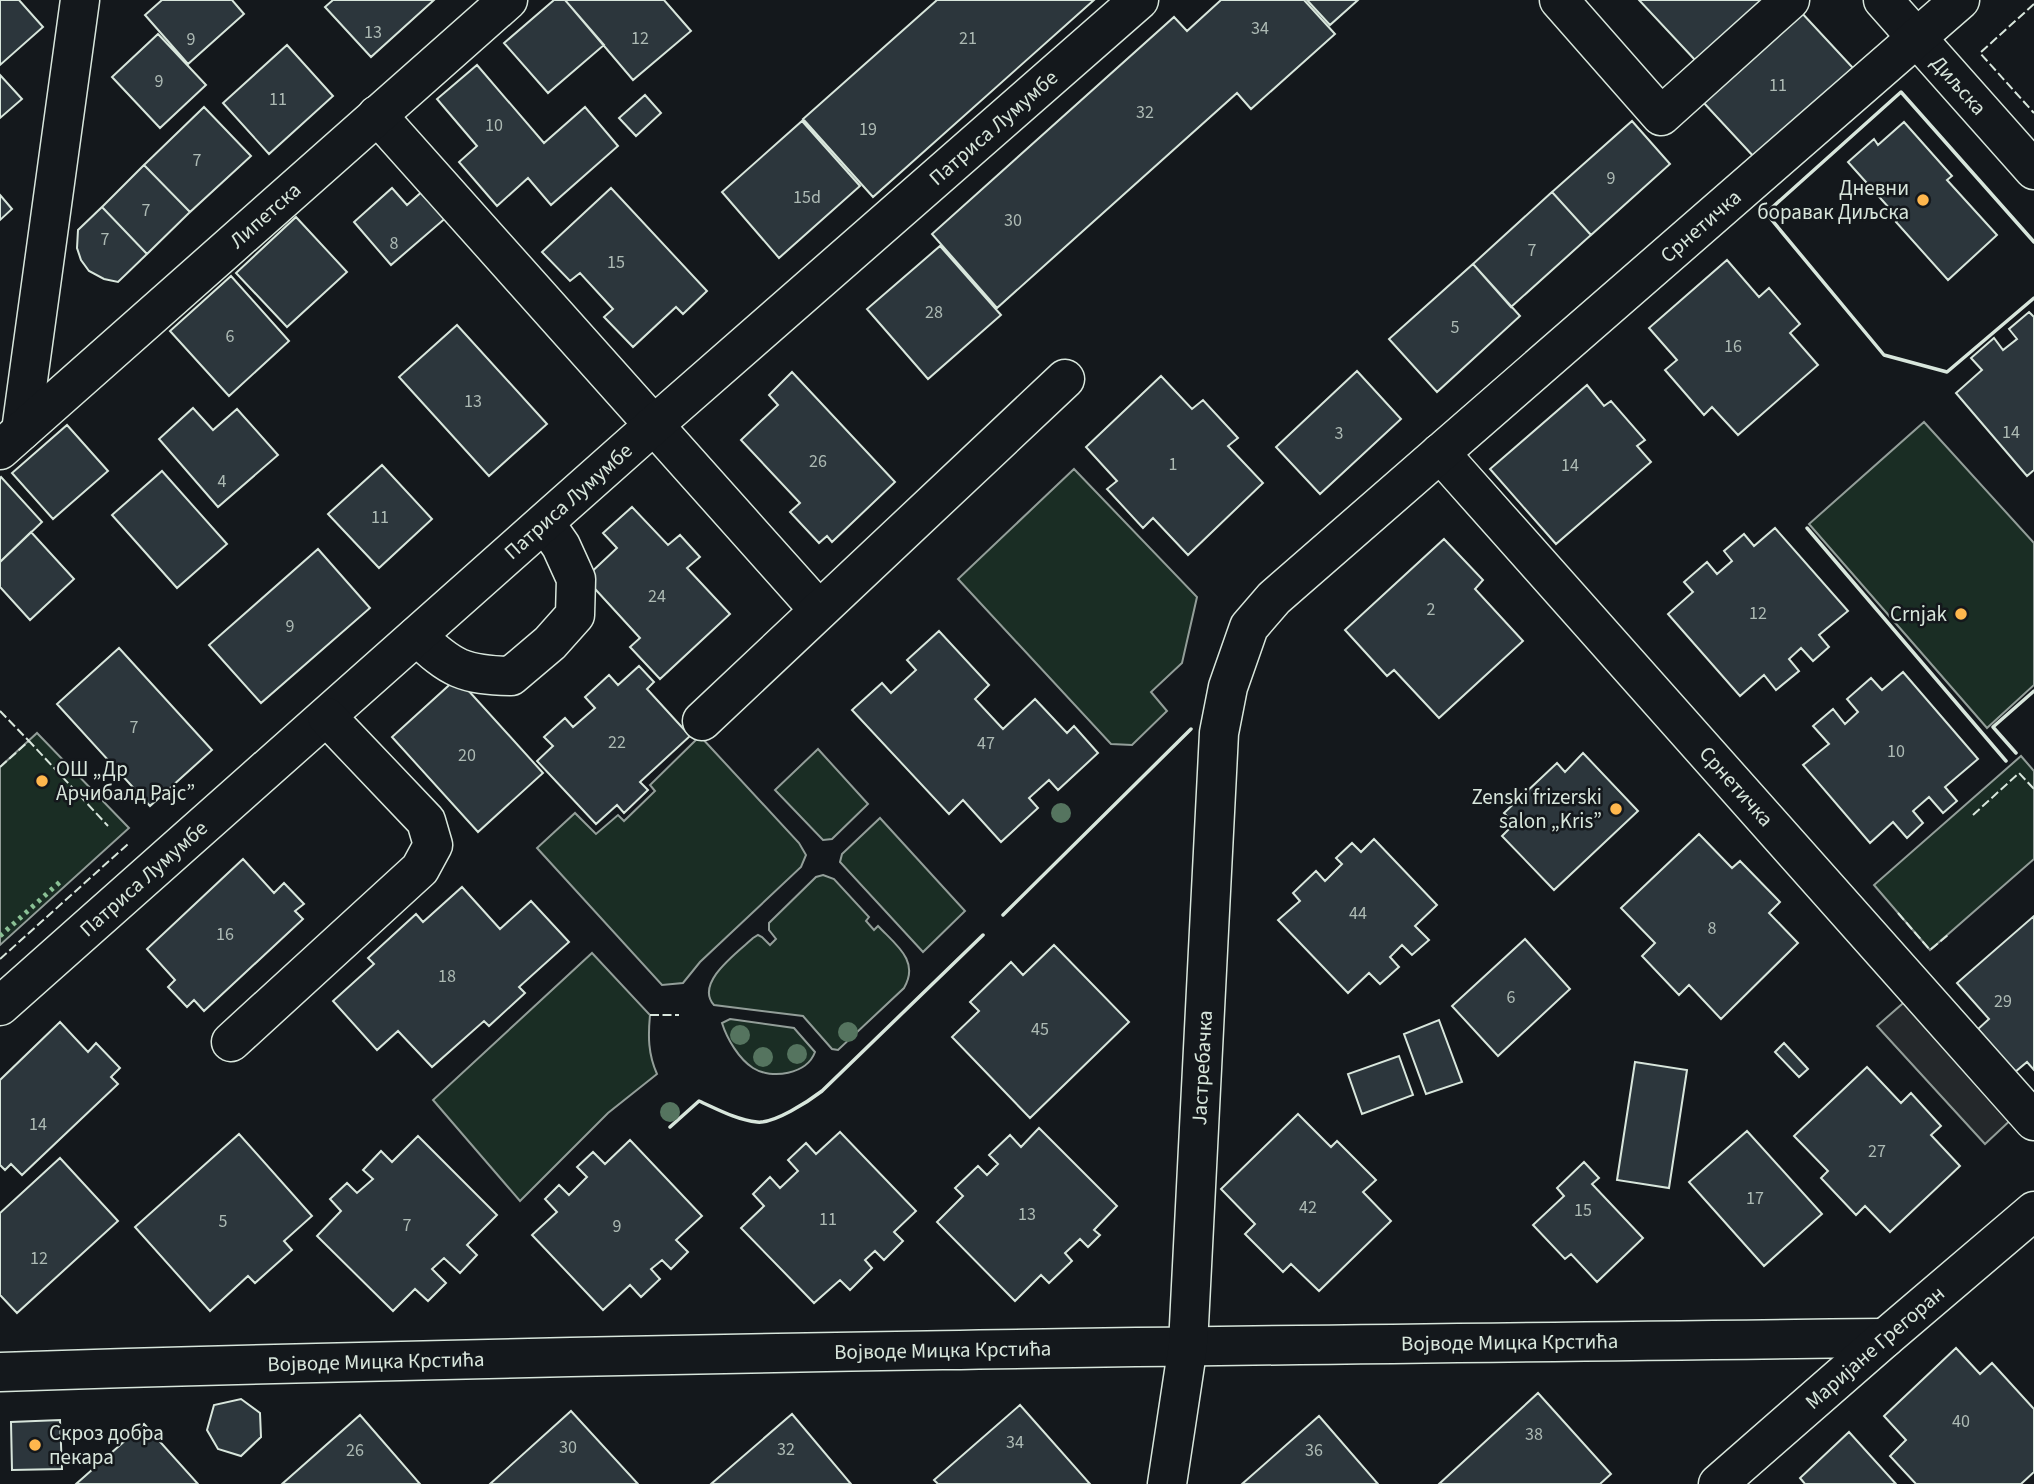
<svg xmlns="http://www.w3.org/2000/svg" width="2034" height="1484" font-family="'Source Sans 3',sans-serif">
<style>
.green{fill:#1a2d24;stroke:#939e99;stroke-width:2}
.parking{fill:#24282b;stroke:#939e99;stroke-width:2}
.building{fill:#2c363c;stroke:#d8e6dc;stroke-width:2}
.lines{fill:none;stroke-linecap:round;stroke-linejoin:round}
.minor-casing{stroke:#d8e6dc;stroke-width:41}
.minor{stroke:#14181c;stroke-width:38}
.hedge{stroke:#8ac095;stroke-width:5;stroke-dasharray:3.5 5;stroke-linecap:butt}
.fence{stroke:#d8e6dc;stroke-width:2;stroke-dasharray:9 3.5;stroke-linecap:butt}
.wall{stroke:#d8e6dc;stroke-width:3.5}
.tree{fill:#55745f}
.poi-dot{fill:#ffb74d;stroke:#14181c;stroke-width:2.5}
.labels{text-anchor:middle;stroke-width:5;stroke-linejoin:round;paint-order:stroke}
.number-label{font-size:18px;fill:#adbab4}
.street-label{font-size:21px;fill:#d8e6dc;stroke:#14181c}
.poi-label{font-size:21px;fill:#d8e6dc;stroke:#14181c;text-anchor:end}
</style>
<rect width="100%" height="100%" fill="#14181c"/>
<path class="green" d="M1924 422 2034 543V685L1987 728 1809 524Z
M1074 469 1197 597 1182 663 1151 692 1167 711 1132 745 1111 744 958 579Z
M37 733 129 828 0 945V767Z
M700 736 799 843 806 855 801 867 700 962 683 983 662 985 537 848 575 813 596 834 618 815 624 821 655 791 650 785Z
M818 749 868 804 832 839 823 840 775 790Z
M2021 756 2034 771V859L1930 950 1874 885Z
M880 818 965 911 923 952 840 862 842 854Z
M823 875 834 879 869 917 866 921 874 930 878 926C896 945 920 961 904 988L838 1050 832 1049 803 1016 714 1005C694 983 738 952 753 938L758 935 762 937 770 945 776 939 769 930V923L816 877Z
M592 953 650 1015C648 1036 648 1054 657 1074L608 1113 520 1201 433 1100Z
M730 1019 794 1028 815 1052C807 1074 772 1080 753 1068 739 1059 727 1039 722 1023Z"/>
<path class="parking" d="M1909 998 2016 1115 1985 1144 1877 1026Z"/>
<path class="building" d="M0 0H19L43 27 0 65Z
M162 0H232L244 14 188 64 145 15Z
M333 0H434L371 57 325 7Z
M554 0H565L604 45 548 93 504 43Z
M565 0H664L691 31 633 80Z
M937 0H1094L873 197 803 119Z
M1221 0H1304L1335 34 1251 109 1237 93 997 308 932 234 1174 17 1187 31Z
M1307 0H1358L1330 25Z
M1639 0H1762L1696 61Z
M1800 11 1853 68 1755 158 1703 102Z
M158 34 206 85 160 128 112 77Z
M287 45 333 96 269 154 223 103Z
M477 65 544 143 585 107 618 146 551 205 528 178 497 206 459 162 477 146 437 99Z
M0 75 22 99 0 118Z
M645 95 661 113 636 136 619 118Z
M204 107 251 156 190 212 144 165Z
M802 121 860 186 779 258 722 192Z
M1632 121 1670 164 1591 235 1552 192Z
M1904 122 1952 176 1947 180 1997 235 1948 280 1896 222 1899 219 1848 162 1874 139 1878 145Z
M144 165 190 212 147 254 102 207Z
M392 188 407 205 425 189 448 216 391 265 354 222Z
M611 188 707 291 683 314 676 307 633 347 604 317 613 309 580 273 570 281 542 252Z
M1552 192 1591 235 1511 307 1473 264Z
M0 195 12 209 0 220Z
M102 207 147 254 118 282 104 279 89 271 81 260 77 248 78 230Z
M296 217 347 272 287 327 236 273Z
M940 246 1001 315 928 379 867 309Z
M1727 260 1759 297 1769 288 1800 324 1790 333 1818 365 1738 435 1712 407 1704 415 1665 370 1677 360 1649 328Z
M1473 264 1520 316 1437 392 1389 339Z
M231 276 289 341 229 396 170 331Z
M2029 312 2034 317V470L2027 476 1956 393 1982 370 1971 358 1994 338 2003 350 2017 339 2009 329Z
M457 325 547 424 489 476 399 377Z
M1357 371 1401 419 1320 494 1276 447Z
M792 372 895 482 832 542 827 536 819 543 790 512 800 503 741 440 778 405 769 395Z
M1161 376 1192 409 1203 400 1238 438 1228 446 1263 483 1188 555 1153 518 1143 528 1107 489 1117 481 1086 447Z
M1587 385 1604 406 1611 401 1645 440 1637 446 1651 462 1556 544 1490 469Z
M193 408 213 430 237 409 278 455 218 507 159 439Z
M67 425 108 471 53 519 12 473Z
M382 465 432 519 379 568 328 514Z
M162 471 227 544 177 588 112 515Z
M1 477 42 522 0 562V478Z
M632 507 668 545 680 535 700 557 687 568 730 614 660 679 630 647 640 638 585 578 617 548 603 533Z
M1775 528 1848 611 1819 635 1829 647 1813 661 1801 648 1789 659 1799 671 1776 690 1764 675 1740 696 1668 614 1693 592 1684 582 1707 562 1717 574 1732 561 1724 551 1744 534 1754 546Z
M31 532 74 579 30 620 0 587V562Z
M1444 539 1483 580 1475 589 1523 641 1439 718 1394 670 1387 676 1345 630Z
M318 549 370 608 261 703 209 645Z
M939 631 989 685 975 699 1003 729 1035 699 1067 733 1074 726 1098 753 1058 790 1049 780 1029 798 1038 808 1001 842 963 800 949 814 852 710 882 683 891 693 916 670 907 660Z
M119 648 212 750 150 806 57 704Z
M639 666 654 682 647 689 690 736 640 782 648 790 624 813 617 805 596 824 537 761 553 746 544 737 565 718 573 727 595 708 585 697 609 675 618 685Z
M1903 672 1978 759 1945 787 1957 801 1943 813 1929 797 1913 811 1923 823 1907 838 1893 822 1870 843 1803 765 1829 744 1813 726 1833 709 1845 724 1858 712 1847 699 1871 678 1882 690Z
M457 678 543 773 478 832 392 737Z
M1583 753 1638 811 1554 890 1502 836 1514 824 1504 813 1557 763 1565 772Z
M1699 834 1732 868 1740 861 1780 902 1769 913 1798 943 1721 1019 1689 985 1679 995 1642 956 1655 943 1621 908Z
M1374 839 1437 905 1415 926 1429 940 1412 955 1402 945 1390 957 1399 967 1380 984 1369 973 1348 993 1278 920 1300 901 1293 893 1316 871 1325 881 1342 864 1336 858 1352 843 1361 852Z
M243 859 274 893 284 883 304 904 295 911 303 919 204 1011 194 1000 187 1007 168 987 175 980 147 949Z
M462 887 500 929 531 901 569 942 519 987 525 993 489 1026 484 1021 432 1067 398 1031 377 1050 333 1001 374 964 368 958 416 914 423 922Z
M2034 916V1070L2027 1062 2015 1072 1978 1029 1989 1019 1957 983Z
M1525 939 1570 989 1498 1056 1452 1006Z
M1054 945 1129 1022 1030 1118 952 1037 979 1011 970 1002 1011 962 1023 975Z
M1439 1020 1462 1082 1426 1094 1404 1034Z
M60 1022 88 1052 96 1043 120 1068 111 1077 118 1084 22 1175 11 1164 5 1170 0 1165V1080Z
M1784 1043 1808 1069 1799 1077 1775 1052Z
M1399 1056 1413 1095 1362 1114 1348 1074Z
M1635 1062 1687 1070 1669 1188 1617 1180Z
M1867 1067 1901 1103 1911 1093 1941 1126 1931 1135 1960 1166 1890 1232 1865 1206 1856 1215 1821 1178 1828 1171 1794 1136Z
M1298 1114 1331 1147 1337 1141 1376 1180 1363 1192 1391 1221 1319 1291 1291 1264 1283 1272 1245 1234 1255 1224 1221 1189Z
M1039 1128 1117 1206 1094 1230 1100 1235 1088 1247 1080 1239 1065 1253 1072 1261 1049 1283 1041 1275 1015 1301 937 1222 963 1196 955 1188 978 1166 987 1175 998 1164 989 1155 1010 1135 1021 1147Z
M1747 1131 1822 1214 1764 1266 1689 1182Z
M840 1132 916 1211 894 1232 903 1241 884 1260 875 1251 865 1260 872 1268 850 1290 840 1280 814 1303 741 1228 764 1206 753 1194 770 1177 780 1188 798 1171 788 1160 806 1143 816 1154Z
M239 1134 312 1216 284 1241 292 1250 255 1283 248 1276 210 1311 135 1227Z
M418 1136 497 1215 467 1245 477 1255 460 1273 444 1258 432 1269 446 1283 428 1301 415 1289 393 1311 317 1236 341 1211 330 1199 347 1183 357 1193 373 1179 363 1170 381 1151 392 1162Z
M630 1140 702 1216 676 1240 688 1252 671 1269 662 1260 651 1269 660 1279 641 1297 630 1285 603 1310 532 1235 557 1212 545 1199 559 1185 569 1195 587 1177 577 1167 593 1152 605 1164Z
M60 1158 118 1221 17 1313 0 1295V1213Z
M1584 1162 1599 1178 1592 1184 1643 1238 1597 1282 1571 1254 1565 1259 1533 1225 1564 1196 1557 1188Z
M1956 1348 1980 1374 1992 1363 2034 1409V1472L2021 1484H1916L1890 1456 1906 1440 1884 1416Z
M1538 1393 1611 1474 1600 1484H1439Z
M241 1399 260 1413 261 1437 241 1456 218 1449 207 1430 214 1405Z
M1020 1405 1090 1484H938L934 1480Z
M571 1411 638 1484H490Z
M792 1414 851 1484H711Z
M360 1415 420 1484H282Z
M1319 1416 1378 1484H1242Z
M60 1420 62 1469 12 1470 11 1422Z
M144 1424 198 1484H76Z
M1849 1432 1896 1484H1805L1800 1478Z"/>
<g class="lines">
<defs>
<g id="minor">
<path d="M1559 0 1661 116 1790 0"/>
<path id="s1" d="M1883 0 2034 170"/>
<path d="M377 115 819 610"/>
<path d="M21 431 80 0"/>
<path id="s2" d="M0 450 508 0"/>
<path id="s3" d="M1440 453 2034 1121"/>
<path d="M417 636C451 669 464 675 511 676L550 643 575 615 576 579 561 546 545 523"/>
<path d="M702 721 1065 379"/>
<path id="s4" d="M0 1006 655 424 1139 0"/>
<path d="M231 1042 420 869 433 845 426 821 327 717"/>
<path id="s5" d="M0 1372C628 1352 1256 1345 1885 1338"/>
<path id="s6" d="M1167 1484 1188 1345 1219 733 1228 687 1249 627 1274 598 1960 0"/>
<path id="s7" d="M1718 1484 1885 1338 2034 1211"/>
</g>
</defs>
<use href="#minor" class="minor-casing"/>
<use href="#minor" class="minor"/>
<path class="hedge" d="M0 936 61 881"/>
<path class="fence" d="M2034 4 1980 53 2034 113
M0 711 29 741
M0 767 29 741 108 826
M1973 815 2019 773 2034 789
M1898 913 1930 950 1948 935
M0 959 128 844
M650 1015H679"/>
<path class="wall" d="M2034 242 1901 92 1766 213 1884 355 1947 372 2034 298
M1807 528 2006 761
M2016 753 1993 727 2034 691
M1003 915 1191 729
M670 1127 699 1101C717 1109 737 1120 757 1122 774 1124 809 1101 822 1091L983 935"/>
</g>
<g class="tree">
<circle cx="1061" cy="813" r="10"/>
<circle cx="848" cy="1032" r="10"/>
<circle cx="740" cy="1035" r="10"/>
<circle cx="797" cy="1054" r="10"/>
<circle cx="763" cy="1057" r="10"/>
<circle cx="670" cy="1112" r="10"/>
</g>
<g class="poi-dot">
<circle cx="1923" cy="200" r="7"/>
<circle cx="1961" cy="614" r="7"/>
<circle cx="42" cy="781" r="7"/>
<circle cx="1616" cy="809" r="7"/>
<circle cx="35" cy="1445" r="7"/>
</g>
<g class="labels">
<g class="number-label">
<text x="1260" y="34">34</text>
<text x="373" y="38">13</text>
<text x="640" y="44">12</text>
<text x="968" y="44">21</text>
<text x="191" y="45">9</text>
<text x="159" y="87">9</text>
<text x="1778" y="91">11</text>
<text x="278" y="105">11</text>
<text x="1145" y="118">32</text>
<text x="494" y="131">10</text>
<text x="868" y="135">19</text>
<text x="197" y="166">7</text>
<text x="1611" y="184">9</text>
<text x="807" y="203">15d</text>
<text x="146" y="216">7</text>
<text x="1013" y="226">30</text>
<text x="105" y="245">7</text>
<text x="394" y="249">8</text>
<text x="1532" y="256">7</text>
<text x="616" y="268">15</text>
<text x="934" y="318">28</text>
<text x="1455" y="333">5</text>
<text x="230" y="342">6</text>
<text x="1733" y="352">16</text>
<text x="473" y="407">13</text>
<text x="2011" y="438">14</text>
<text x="1339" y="439">3</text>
<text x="818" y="467">26</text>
<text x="1173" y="470">1</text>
<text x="1570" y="471">14</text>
<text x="222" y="487">4</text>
<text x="380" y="523">11</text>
<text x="657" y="602">24</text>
<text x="1431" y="615">2</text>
<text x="1758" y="619">12</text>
<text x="290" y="632">9</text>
<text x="134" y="733">7</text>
<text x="617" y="748">22</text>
<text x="986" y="749">47</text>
<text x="1896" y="757">10</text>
<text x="467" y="761">20</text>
<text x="1358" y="919">44</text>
<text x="1712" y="934">8</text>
<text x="225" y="940">16</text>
<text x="447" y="982">18</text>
<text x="1511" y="1003">6</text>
<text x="2003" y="1007">29</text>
<text x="1040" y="1035">45</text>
<text x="38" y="1130">14</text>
<text x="1877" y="1157">27</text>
<text x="1755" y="1204">17</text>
<text x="1308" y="1213">42</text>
<text x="1583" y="1216">15</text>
<text x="1027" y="1220">13</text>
<text x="828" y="1225">11</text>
<text x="223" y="1227">5</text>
<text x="407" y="1231">7</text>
<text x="617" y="1232">9</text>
<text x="39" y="1264">12</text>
<text x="1961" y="1427">40</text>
<text x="1534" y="1440">38</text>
<text x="1015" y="1448">34</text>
<text x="568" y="1453">30</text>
<text x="786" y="1455">32</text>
<text x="355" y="1456">26</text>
<text x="1314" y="1456">36</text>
</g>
<g class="street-label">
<text dy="7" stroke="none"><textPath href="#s1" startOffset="114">Диљска</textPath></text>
<text dy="7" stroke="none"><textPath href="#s4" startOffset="1326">Патриса Лумумбе</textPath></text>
<text dy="7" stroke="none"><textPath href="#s2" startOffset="354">Липетска</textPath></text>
<text dy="7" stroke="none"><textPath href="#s6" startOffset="1468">Срнетичка</textPath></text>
<text dy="7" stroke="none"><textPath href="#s4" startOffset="760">Патриса Лумумбе</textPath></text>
<text dy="7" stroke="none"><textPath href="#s3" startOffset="446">Срнетичка</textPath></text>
<text dy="7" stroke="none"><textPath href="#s4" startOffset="192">Патриса Лумумбе</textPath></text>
<text dy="7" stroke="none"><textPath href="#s6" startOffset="418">Јастребачка</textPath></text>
<text dy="7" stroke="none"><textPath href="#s5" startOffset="1510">Војводе Мицка Крстића</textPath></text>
<text dy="7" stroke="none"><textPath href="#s7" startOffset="208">Маријане Грегоран</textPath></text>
<text dy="7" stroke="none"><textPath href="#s5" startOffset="943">Војводе Мицка Крстића</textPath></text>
<text dy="7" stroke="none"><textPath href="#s5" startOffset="376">Војводе Мицка Крстића</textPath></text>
</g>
<g class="poi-label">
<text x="1909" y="195">Дневни<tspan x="1909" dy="24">боравак Диљска</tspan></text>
<text x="1947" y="621">Crnjak</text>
<text x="56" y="776" text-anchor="start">ОШ „Др<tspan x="56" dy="24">Арчибалд Рајс”</tspan></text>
<text x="1602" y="804">Zenski frizerski<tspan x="1602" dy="24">salon „Kris”</tspan></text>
<text x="49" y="1440" text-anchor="start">Скроз добра<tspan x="49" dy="24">пекара</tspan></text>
</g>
</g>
</svg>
